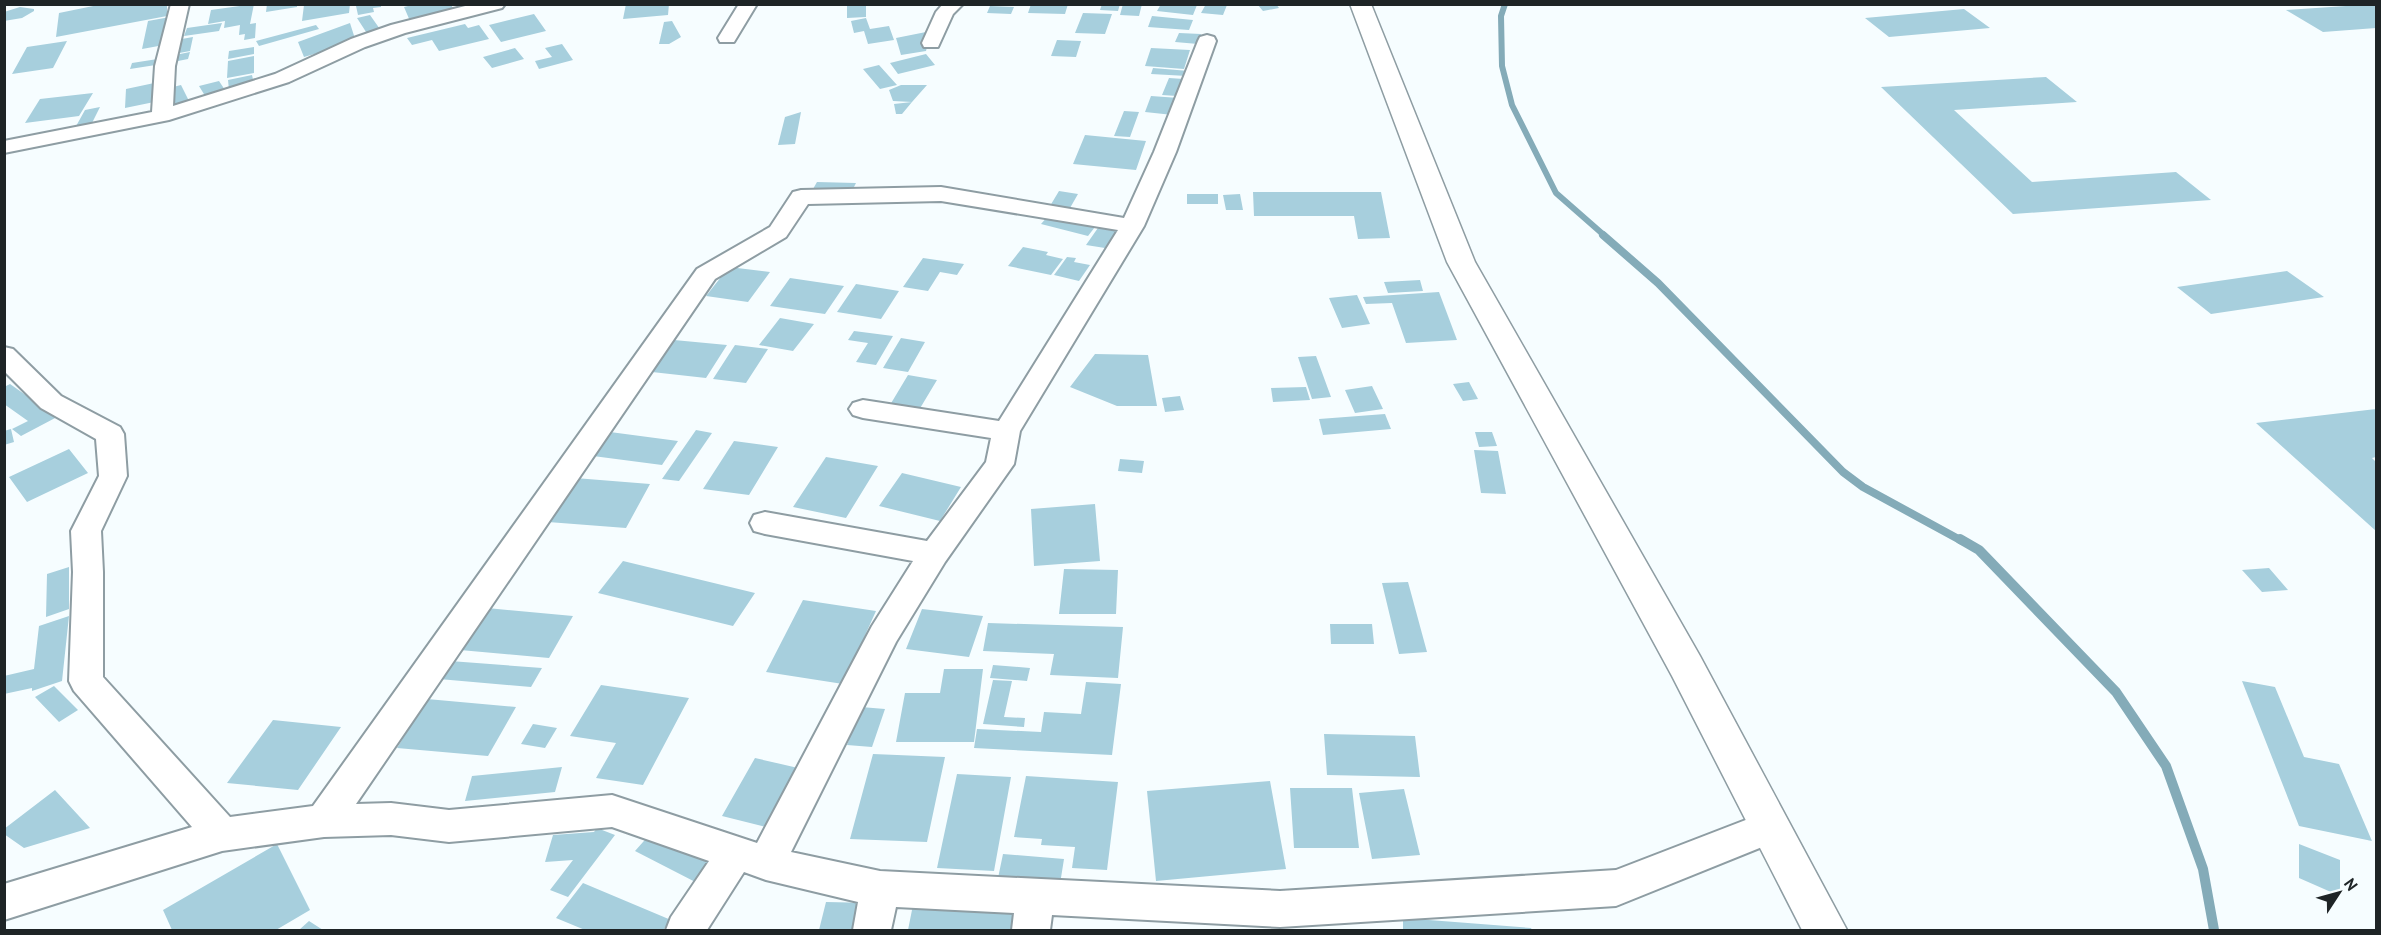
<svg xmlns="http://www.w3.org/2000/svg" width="2381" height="935" font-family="'PT Sans',sans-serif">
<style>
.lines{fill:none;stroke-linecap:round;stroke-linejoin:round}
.stream-far2{stroke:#84abb8;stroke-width:6}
.stream-far1{stroke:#84abb8;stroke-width:8}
.stream{stroke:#84abb8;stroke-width:10}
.building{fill:#a7cfdd}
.street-casing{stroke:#8e9da3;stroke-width:4}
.secondary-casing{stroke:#8e9da3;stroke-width:3}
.street{fill:#fff;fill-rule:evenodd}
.secondary{fill:#fff;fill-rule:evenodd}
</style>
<rect width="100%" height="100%" fill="#f6fdff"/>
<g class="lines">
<path class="stream-far2" d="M1505 4 1501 16 1502 66 1512 105 1556 193 1605 236"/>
<path class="stream-far1" d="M1603 235 1658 283 1843 472 1863 487 1962 541"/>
<path class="stream" d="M1960 539 1979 550 2116 692 2166 766 2203 869 2214 930"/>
</g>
<path class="building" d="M103 4H167V16L56 37 59 13Z
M254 4 250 24 256 23 255 38 244 40 245 34 239 35 240 25 224 28 225 21 208 24 211 10Z
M267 4H297V7L266 12Z
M350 4 349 13 302 21 304 5Z
M367 4H381V7L373 8 374 12 358 15 356 6Z
M416 4H451L454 11 410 21 404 7Z
M626 4H669L668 15 623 19Z
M847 4H866V17L847 18Z
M1031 4H1068L1065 14 1028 13Z
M1102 4H1120L1118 11 1100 10Z
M1123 4H1142L1139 16 1120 15Z
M1161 4H1195L1197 5 1193 15 1157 11Z
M1206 4H1222L1227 5 1223 15 1201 13Z
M1257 4H1276L1279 8 1263 11Z
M2376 4V28L2323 32 2286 10Z
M990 6 1014 7 1011 14 987 13Z
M20 7 34 9V11L22 18 4 21V12Z
M1964 9 1990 28 1889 37 1865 18Z
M1083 13 1112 14 1105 34 1075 33Z
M534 14 546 31 501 42 489 25Z
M370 15 382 32 368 35 357 18Z
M1152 16 1193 20 1189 30 1148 27Z
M170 17 164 45 142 49 148 21Z
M866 18 870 29 889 26 894 40 868 44 864 31 854 33 851 21Z
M672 21 681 37 669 44H659L664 22Z
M222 23 219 31 184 36 187 28Z
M350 23 356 42 304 57 298 42Z
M465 24 468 28 479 25 489 39 439 51 432 40 412 45 407 38Z
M316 25 319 29 259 46 256 41Z
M931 31 926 51 901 55 896 38Z
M1179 33 1201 34 1198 44 1175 42Z
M193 37 190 51 174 54 176 40Z
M1057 40 1081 41 1076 57 1051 56Z
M67 41 53 68 12 74 27 47Z
M562 44 573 60 539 69 535 61 552 57 545 48Z
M254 47V54L228 59 229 51Z
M515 48 524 59 492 68 483 57Z
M1151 48 1190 50 1184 69 1145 66Z
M190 52 188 59 173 62 175 55Z
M926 54 935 65 898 74 890 63Z
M254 56V73L227 78 228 61Z
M164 58 162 64 130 69 132 63Z
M879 65 897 85 880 89 863 69Z
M1153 68 1189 71 1187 76 1151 74Z
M252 75 254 84 229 90 228 80Z
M2046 77 2077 102 1954 110 2032 182 2176 172 2211 200 2013 214 1881 87Z
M1169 78 1184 79 1177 96 1162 95Z
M219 81 227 93 207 99 199 86Z
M159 82V101L125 108 126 89Z
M181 85 190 103 174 108 165 89Z
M901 85H927L912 102 893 101 889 90Z
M93 93 79 116 25 123 40 99Z
M1151 96 1179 98 1173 115 1145 112Z
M912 102 902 114H896L894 104Z
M100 107 91 125 75 128 85 110Z
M1124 111 1139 112 1130 137 1114 136Z
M801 112 795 144 778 145 785 117Z
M1085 135 1146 141 1136 170 1073 164Z
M817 182 856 183 852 191 813 189Z
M1059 191 1078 194 1070 208 1050 206Z
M1253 192H1381L1390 238 1358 239 1354 216H1254Z
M1187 194H1218V204H1187Z
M1240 194 1243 210H1226L1223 195Z
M1048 216 1095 227 1088 236 1041 224Z
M1100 225 1118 229 1105 248 1086 245Z
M1023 247 1048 252 1046 255 1063 259 1051 275 1008 266Z
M1067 257 1076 258 1074 262 1090 265 1079 281 1054 275Z
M923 258 964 264 957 275 940 272 928 291 903 287Z
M729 267 770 272 748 302 706 296Z
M2287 271 2324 297 2211 314 2177 287Z
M790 278 844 286 825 314 770 306Z
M1420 280 1423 291 1388 293 1384 282Z
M856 284 899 291 881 319 837 312Z
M1439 292 1457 340 1406 343 1392 303 1366 304 1363 297Z
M1357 295 1370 324 1342 328 1329 298Z
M780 318 814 324 793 351 759 345Z
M854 331 893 336 876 365 856 362 868 343 848 340Z
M901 338 925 342 908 372 883 368Z
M674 340 727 345 706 378 652 372Z
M735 345 768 349 746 383 713 379Z
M1095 354 1148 355 1157 406H1117L1070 387Z
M1316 356 1331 397 1312 399 1298 357Z
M908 375 937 380 919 410 890 405Z
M1469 382 1478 399 1463 401 1453 384Z
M10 384 57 417 21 436 12 429 28 421 4 404V387Z
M1372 386 1383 409 1355 413 1345 390Z
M1306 387 1310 400 1273 402 1271 388Z
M1180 396 1184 410 1165 412 1162 398Z
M2376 409V457L2372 458 2376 462V531L2256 423Z
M1385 414 1391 429 1323 435 1319 419Z
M11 429 14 442 4 445V431Z
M696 430 712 433 679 481 662 479Z
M610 432 678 441 662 465 593 456Z
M1475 432H1492L1497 446 1479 447Z
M734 441 778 447 749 495 703 489Z
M69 449 88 473 27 502 9 477Z
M1474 450 1498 451 1506 494 1481 493Z
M826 457 878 466 846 518 793 507Z
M1120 459 1144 461 1142 473 1118 471Z
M902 473 961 487 940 521 879 506Z
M575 478 650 484 626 528 548 522Z
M1095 504 1100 561 1034 566 1031 509Z
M623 561 755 593 733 626 598 593Z
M69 567V609L46 617 47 574Z
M2269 568 2288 590 2262 592 2242 570Z
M1064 569 1118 570 1116 614H1059Z
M1408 582 1427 652 1399 654 1382 583Z
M803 600 876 611 843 684 766 672Z
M487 608 573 616 549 658 460 650Z
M922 609 983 616 969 657 906 649Z
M69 616 62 681 32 691V688L4 694V676L34 669 39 626Z
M988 623 1123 627 1118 678 1050 675 1054 654 983 651Z
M1330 624H1372L1374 644H1331Z
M450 661 542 668 531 687 439 679Z
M993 665 1030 668 1027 681 990 678Z
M944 669H983L974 742H896L905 693H940Z
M993 680 1012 681 1004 717 1025 718 1024 727 983 724Z
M2242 681 2275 687 2304 757 2339 764 2372 841 2299 826Z
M1086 682 1121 684 1112 755 974 748 977 729 1041 732 1044 712 1081 714Z
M601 685 689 698 643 785 596 778 616 743 570 736Z
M54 686 78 710 59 722 35 697Z
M427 699 516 707 488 756 397 748Z
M861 707 885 709 872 747 847 745Z
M273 720 341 727 298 790 227 783Z
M533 724 557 728 545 748 521 744Z
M1324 734 1415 736 1420 777 1327 775Z
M873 754 945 757 927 842 850 839Z
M755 758 798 768 766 827 722 816Z
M562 767 555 792 465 801 472 776Z
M957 774 1011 777 994 871 937 868Z
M1026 776 1118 782 1107 870 1072 868 1075 847 1041 845 1042 839 1014 837Z
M1270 781 1286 869 1156 881 1147 791Z
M1290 788H1352L1359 848H1294Z
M1404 789 1420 855 1372 859 1359 793Z
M55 790 90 828 24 848 4 834V829Z
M597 828 615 835 568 897 550 890 573 860 545 862 553 835 594 832Z
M651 833 722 869 707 888 635 851Z
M277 844 310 910 276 930H172L163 910Z
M2299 844 2340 860V896L2299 878Z
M1003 854 1064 859 1060 884 998 878Z
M583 883 671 920 663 930H585L556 918Z
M826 902 873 903 867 930H819Z
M913 905 1025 908 1023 930H908Z
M1403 918 1531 928 1532 930H1403Z
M309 921 323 930H299Z"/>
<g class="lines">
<defs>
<path id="street" d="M171 4H189L175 66 173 106 275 74 351 39 391 25 473 4H505L502 8 405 33 365 47 289 82 169 120 4 153V141L152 112 155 66Z
M739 4H757L734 42H720L718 38Z
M943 4H963L953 14 938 47H924L922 43 936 12Z
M1207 35 1214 37 1216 41 1176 152 1144 226 1020 431 1014 464 945 562 896 642 791 852 880 871 1280 891 1616 870 1769 811 1782 815 1787 827 1782 839 1616 906 1280 927 1052 915 1050 930H1012L1014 913 896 907 891 930H853L858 902 766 880 744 872 707 930H666L671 917 709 861 612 827 449 842 391 835 324 837 222 851 4 920V884L192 827 74 691 69 681 73 572 71 531 99 476 96 439 41 408 4 371V347L13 349 61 396 120 427 124 434 127 476 101 531 103 572V677L230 817 313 806 697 269 770 227 793 192 801 190 941 187 1124 218 1154 152 1198 41 1200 37ZM941 201 1118 230 999 421 863 400 853 403 849 409 853 415 863 418 991 438 986 462 927 541 765 512 754 515 750 523 754 531 765 534 913 561 872 626 757 843 612 795 449 810 391 803 356 804 715 279 786 237 808 204Z"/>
<path id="secondary" d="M1350 4H1371L1475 262 1700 656 1847 930H1802L1672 676 1447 262Z"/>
</defs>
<use href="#street" class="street-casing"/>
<use href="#secondary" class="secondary-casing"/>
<use href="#street" class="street"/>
<use href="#secondary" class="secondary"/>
</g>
<rect width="2381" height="935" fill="none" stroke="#1e2426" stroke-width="12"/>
<g transform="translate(2339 893) rotate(54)" stroke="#f6fdff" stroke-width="4.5" paint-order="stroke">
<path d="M0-4.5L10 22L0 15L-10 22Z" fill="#1e2426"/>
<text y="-9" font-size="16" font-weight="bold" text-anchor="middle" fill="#1e2426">N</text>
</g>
</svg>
